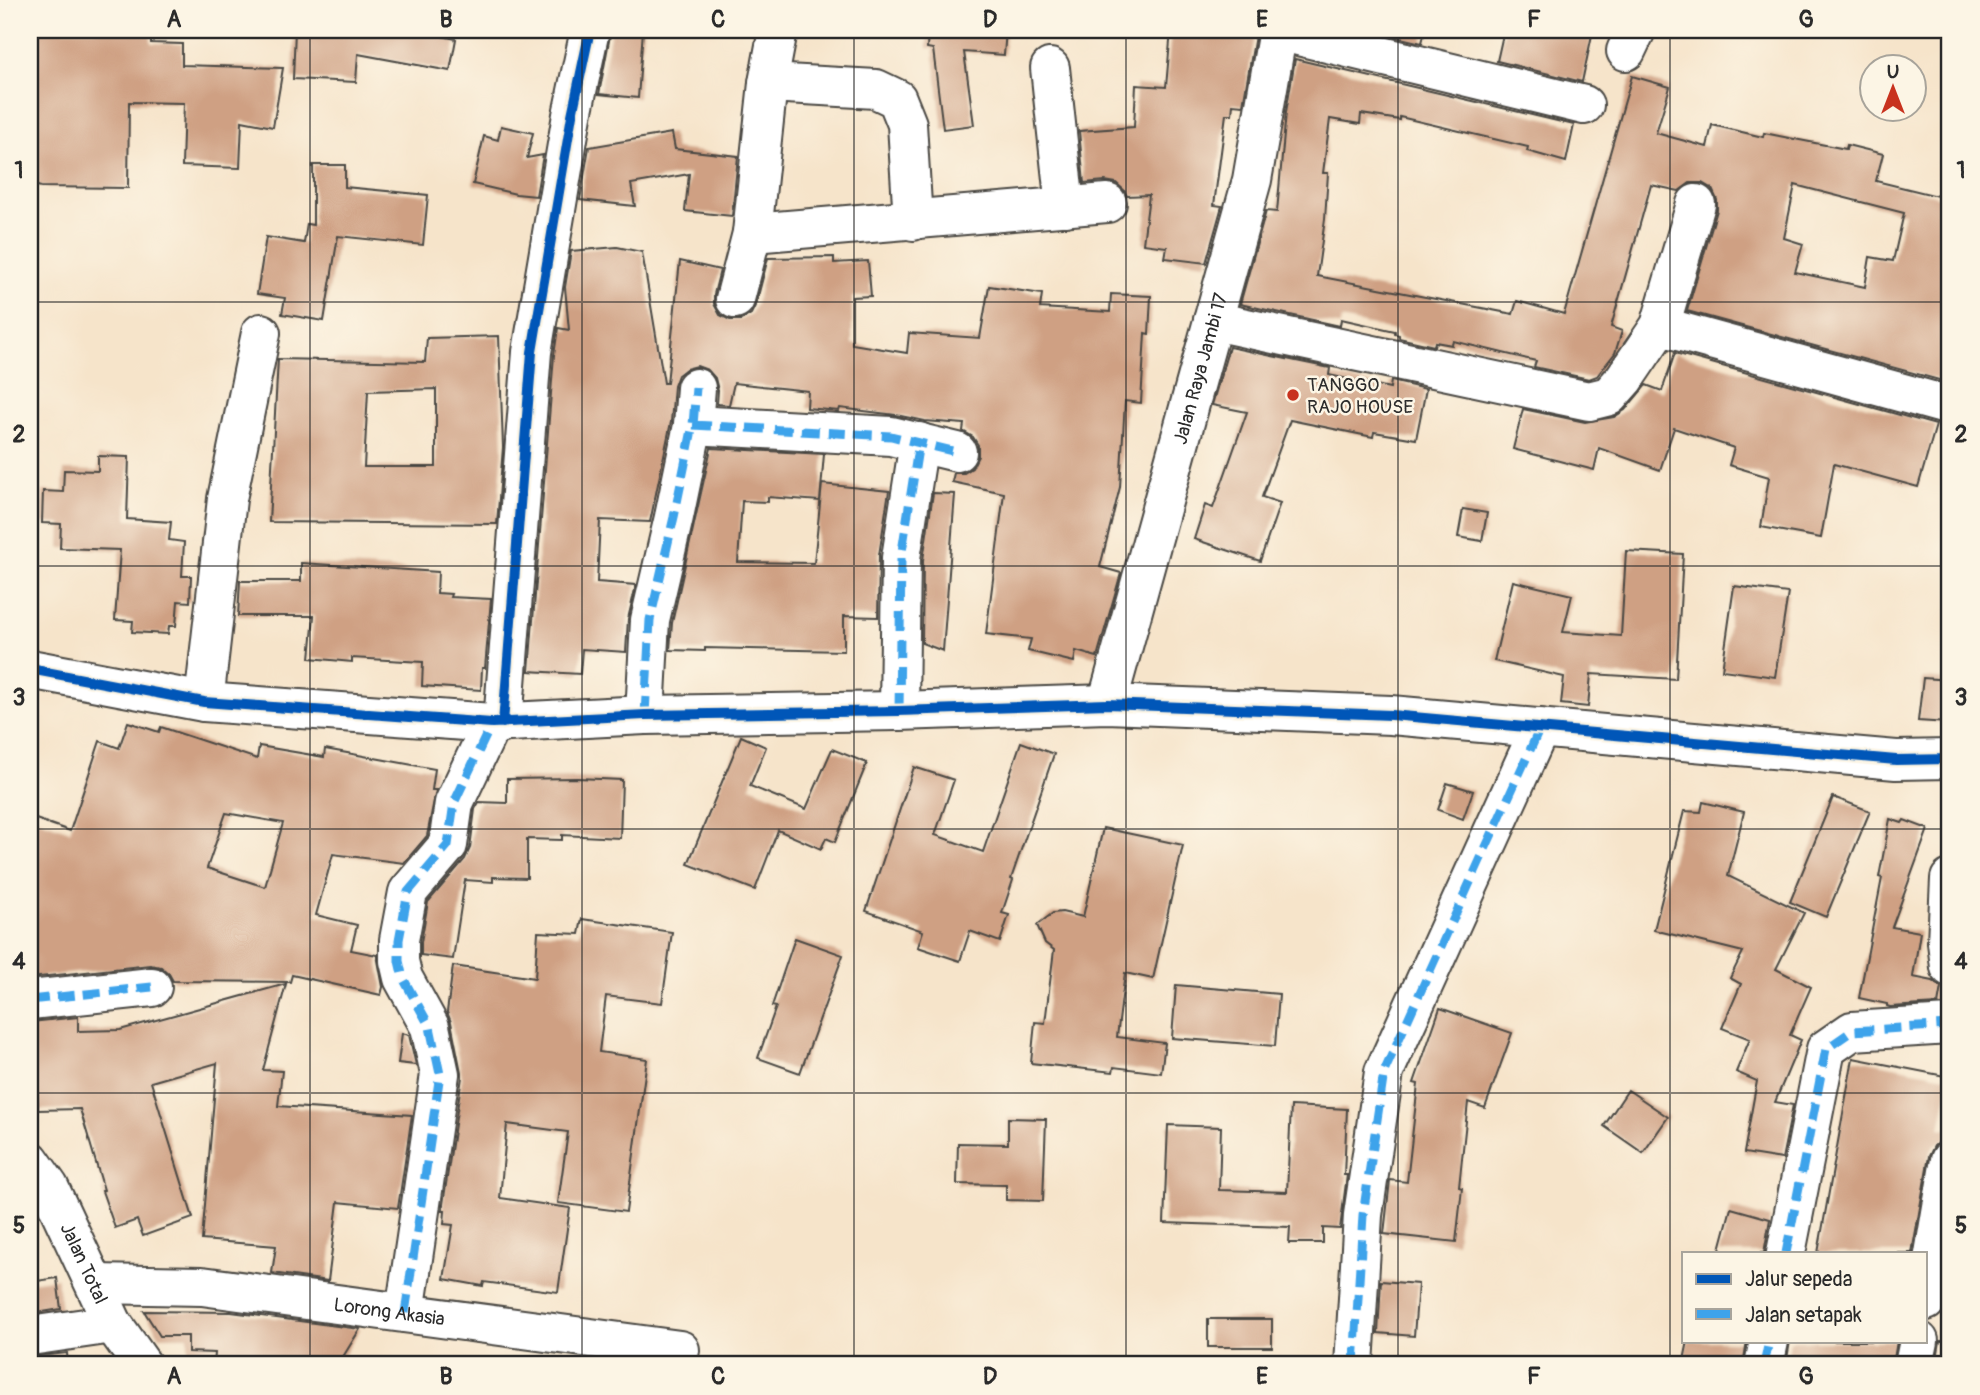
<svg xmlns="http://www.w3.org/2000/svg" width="1980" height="1395" font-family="Pangolin,sans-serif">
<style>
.building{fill:#cfa083;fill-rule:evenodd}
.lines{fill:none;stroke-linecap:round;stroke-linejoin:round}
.minor-casing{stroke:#494743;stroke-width:42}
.minor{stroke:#fff;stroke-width:38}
.quiet{stroke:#3ea3eb;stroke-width:9;stroke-dasharray:18 9;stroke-linecap:butt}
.cycleway-casing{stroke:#fcf5e5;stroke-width:15}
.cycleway{stroke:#0057b8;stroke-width:10}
.grid{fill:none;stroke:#2b2b2b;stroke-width:2;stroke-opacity:0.55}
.poi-dot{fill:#c8321e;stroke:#fcf5e5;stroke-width:2.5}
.labels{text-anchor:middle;stroke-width:5;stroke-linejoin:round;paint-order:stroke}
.street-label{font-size:19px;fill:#2b2b2b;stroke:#fcf5e5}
.poi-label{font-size:19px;fill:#2b2b2b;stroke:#fcf5e5;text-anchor:start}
.neatline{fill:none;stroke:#2b2b2b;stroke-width:2.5}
.grid-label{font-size:23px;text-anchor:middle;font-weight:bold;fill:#2b2b2b}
</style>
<rect width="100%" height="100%" fill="#fcf5e5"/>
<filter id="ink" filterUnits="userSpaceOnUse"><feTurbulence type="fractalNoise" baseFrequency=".0143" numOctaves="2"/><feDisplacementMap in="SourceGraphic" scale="14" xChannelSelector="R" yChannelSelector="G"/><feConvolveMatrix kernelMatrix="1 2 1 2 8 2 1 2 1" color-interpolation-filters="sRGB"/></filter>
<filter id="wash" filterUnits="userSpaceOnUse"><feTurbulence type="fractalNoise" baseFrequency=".00686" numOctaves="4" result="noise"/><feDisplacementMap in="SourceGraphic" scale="28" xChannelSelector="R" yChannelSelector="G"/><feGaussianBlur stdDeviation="1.57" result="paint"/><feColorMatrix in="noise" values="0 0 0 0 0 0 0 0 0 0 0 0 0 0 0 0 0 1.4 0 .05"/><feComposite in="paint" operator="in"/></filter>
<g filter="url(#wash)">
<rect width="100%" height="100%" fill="#f6e4ca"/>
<g id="blocks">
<path class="building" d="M30 30H151V43L182 44V65L283 68 273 127 242 121 240 168 182 166 184 103 129 102 128 188 41 187 30 184Z
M295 30H413L456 39 450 71 358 54 356 82 293 79Z
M611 30H643L638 98 599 94Z
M928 30H1006L1004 55 964 52 974 125 943 129 933 49 927 48Z
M1171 30H1256L1243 105 1233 104 1232 114H1226L1214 205 1222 206 1206 263 1165 258 1167 247 1143 244 1149 195 1127 196 1124 190 1116 183 1105 181 1084 183 1079 131 1134 127 1136 85 1166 87Z
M1366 30H1425L1422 43Z
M1504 30H1593L1582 82 1497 61Z
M1295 59 1574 125 1566 162 1527 151 1528 147 1400 117V120L1361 114 1360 124 1330 119 1323 173H1328L1325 219 1317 276 1513 314 1517 301 1564 314 1632 76 1670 87 1656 133 1707 147 1712 125 1763 137 1764 133 1846 149 1847 145 1883 154 1876 181 1950 199V383L1687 311 1717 210V200L1712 189 1702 183H1690L1679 191 1651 185 1611 327 1622 331 1615 353 1597 376 1589 379 1534 367 1536 361 1453 341 1452 345 1435 342 1434 346 1399 338V335L1395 334V331L1341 319 1340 326 1240 304 1266 211 1277 212 1286 112ZM1795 185 1904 213 1893 261 1870 257 1865 287 1795 272 1803 244 1784 238Z
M501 126 533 133 527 158 543 155 536 196 516 194 473 184 484 136 498 140Z
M672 133 675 149 738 156 732 216 685 211 689 174 631 184 635 206 580 200 589 147Z
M313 165H345V187L428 195 423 245 338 236 324 321 282 314 285 298 257 294 266 237 304 243 307 224 313 225Z
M617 247 642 252 664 383H667L680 261 720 270 714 294V304L720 315 730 320H741L751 314 756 304 768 258 834 257V263L868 261 871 296 852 297V344L907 353 909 333 980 338 989 286 1042 294 1040 308 1110 312 1111 294 1151 296 1149 334 1145 333 1141 403 1125 401 1120 487 1100 567 1121 573 1097 657 1076 651 1074 662 1028 651 1031 639 986 634 1004 493 952 482 954 473H964L972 468 978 456V445L973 437 963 431 964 424 925 421 896 415 840 408 839 411 807 408 808 391 734 383 729 405 717 404 718 390 715 378 708 370 697 366 686 369 678 375 674 386 671 422 650 522 600 520 597 582 636 585 628 619 626 652 582 649 580 674 529 671 554 355 558 328 569 330 565 287 571 251Z
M499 336 503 447 497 524 269 522 278 359 425 362 427 338ZM436 389V467H364L368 391Z
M1229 347 1330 368 1329 375 1390 388 1391 381 1426 389 1416 439 1374 432 1373 437 1290 420 1262 497 1280 503 1260 561 1194 539 1205 505 1213 508 1247 412 1212 405Z
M1675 353 1936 425 1918 487 1834 464 1821 538 1761 527 1769 477 1729 465 1734 448 1674 428 1660 470 1599 448 1594 470 1513 449 1523 409 1585 422 1614 417 1625 410 1646 385 1662 391Z
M711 448 824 454 820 501 768 497V502L742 501 738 562 814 563 822 484 889 491 879 555 878 617 844 616V651L705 648V651L670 650 672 623Z
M98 456 129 457 127 519 171 522 169 540 184 542 182 576H191L190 602 178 601 176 626H169L168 634 132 632 133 621 115 620 120 550 60 548 61 524 42 523 43 491 63 492 64 470 98 471Z
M933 493 955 494 943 651 922 643 923 560Z
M1463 509 1487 513 1482 541 1458 537Z
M1626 551 1683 554 1676 679 1591 674 1588 707 1561 704 1564 677 1494 661 1513 581 1572 595 1563 632 1621 636Z
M301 563 438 572 437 593 451 594 450 597 491 599 485 668H482L481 690 422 686 423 662 352 658V662L310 658 314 616H238L240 581H301Z
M1734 586 1788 593 1775 677 1722 670Z
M1923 678 1950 680 1948 723 1918 721Z
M128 722 159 732 161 727 257 759 259 746 324 757 325 749 435 769 432 790H436L427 836 404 863 333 854 316 915 357 925 351 950 377 955 383 987 381 995 292 975 290 982 173 981 169 974 161 967 150 965 30 978V817L70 831 100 741 119 748ZM226 813 283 823 265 887 207 868Z
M741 736 766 747 750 786 806 809 832 749 867 763 835 842 826 838 821 849 778 830 755 890 688 864Z
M1021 742 1054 754 1011 879 1013 880 1002 913 1009 915 1000 942 970 931 960 961 918 947 923 931 866 911 914 767 954 780 935 835 983 852Z
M577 778 622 780 620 838 562 835V840L527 839V878L493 877V882L465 880 453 959 421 955V942L428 902 465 859 470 848 475 809 479 802 507 803V779Z
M1447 783 1473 791 1463 819 1438 810Z
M1833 797 1870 811 1826 917 1790 902Z
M1703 802 1744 812 1728 876 1804 913 1776 969 1811 987 1790 1035 1801 1040 1775 1102 1793 1105 1782 1159 1744 1153 1757 1081 1736 1072 1750 1039 1722 1028 1741 984 1730 978 1743 952 1654 930 1684 811 1701 812Z
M1890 819 1902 823 1904 820 1928 829 1892 927 1920 932 1913 977 1933 981 1941 987 1938 1004 1890 1007 1887 1006V1004L1859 998 1882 878 1879 877Z
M1103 828 1183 845 1153 979 1125 973 1117 1037 1165 1043 1161 1073 1114 1067 1113 1072 1031 1063 1035 1022 1045 1023 1054 950 1045 943 1037 925 1053 913 1062 912 1083 917Z
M582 919 672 932 662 1003 606 996 599 1052 647 1059 626 1212 558 1203 568 1132 507 1124 500 1198 570 1208 558 1292 484 1282 483 1286 444 1279 453 1225 444 1224 445 1211H442L462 1077 451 1022 447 1012 453 966 535 978 538 932 579 934Z
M795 938 843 955 800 1073 758 1058 776 1007 772 1006Z
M286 984 263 1070 282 1071 278 1106 412 1115 398 1208 338 1202 328 1281 272 1273 276 1246 202 1240 217 1063 151 1082 193 1218 143 1236 137 1220 115 1228 102 1191 104 1190 80 1109 38 1110 37 1082H30L31 1022 78 1017V1031L120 1030Z
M1176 985 1279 994 1275 1046 1172 1038Z
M1440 1008 1512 1033 1485 1108 1468 1102 1459 1187 1462 1188 1456 1242 1384 1234 1390 1180 1407 1182 1418 1084 1414 1083Z
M402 1033 409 1035 416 1065 398 1063Z
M1853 1058 1950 1077 1940 1128 1950 1130V1139L1942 1140 1934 1146 1929 1156 1912 1253H1818Z
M1628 1090 1668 1117 1643 1153 1604 1126Z
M1291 1106 1347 1109 1344 1175H1347L1340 1229 1323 1228V1243H1289L1290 1227 1164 1223 1168 1125 1221 1127 1219 1190 1287 1192Z
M1008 1118 1046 1119 1043 1201 1006 1200V1185L957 1184 958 1143 1008 1144Z
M1731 1208 1770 1219 1764 1253H1719Z
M57 1278 61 1309 30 1314V1282Z
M1381 1281 1418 1284 1414 1336 1378 1333Z
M144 1311 231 1312 360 1329 338 1365H214L215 1353 188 1352V1336H160Z
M1208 1319H1272V1347H1208Z
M1688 1341H1747L1743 1365H1683Z
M1790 1341H1897L1893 1365H1786Z
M1940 1341H1950V1365H1936Z
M67 1353 68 1365H30V1357Z"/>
</g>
</g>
<g filter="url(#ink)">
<use href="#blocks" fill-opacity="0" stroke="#494743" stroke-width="2"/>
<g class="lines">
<defs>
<g id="minor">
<path d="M1278 31 1584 105"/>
<path d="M1626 51 1636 30"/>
<path d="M1050 68 1065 207"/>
<path d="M768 83 876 89 897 99 907 124 913 221"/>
<path d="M752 233 1107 203"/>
<path d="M735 299 752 233 768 83 778 30"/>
<path d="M1213 321 1589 401 1609 396 1624 379 1660 326 1696 204"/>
<path d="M1660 326 1950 406"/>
<path d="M693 425 891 436 957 452"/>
<path d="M30 669 204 702 492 723 645 715 899 711 1107 704 1391 715 1896 760 1950 759"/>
<path d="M204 702 227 499 261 333"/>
<path id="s1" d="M1107 704 1252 180 1278 30"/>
<path d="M899 711 901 558 919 442"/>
<path d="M645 715 650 620 674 517 693 425 696 388"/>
<path d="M503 723 532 352 572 115 590 30"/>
<path d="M1950 879 1947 942 1950 967"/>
<path d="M30 1000 152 987"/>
<path id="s2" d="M30 1160 49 1187 113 1324 142 1365"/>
<path d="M1786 1253 1826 1049 1852 1031 1950 1025"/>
<path id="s3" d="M95 1284 202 1286 680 1350"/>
<path d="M1926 1301 1950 1160"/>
<path d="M405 1313 440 1074 430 1027 403 978 399 961V940L408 892 448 845 454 803 492 723"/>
<path d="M30 1336 113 1324"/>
<path d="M1354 1365 1363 1215 1384 1072 1540 728"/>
<path d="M1764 1365 1769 1341"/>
<path d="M1914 1365 1919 1341"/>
</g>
</defs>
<use href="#minor" class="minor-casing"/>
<use href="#minor" class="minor"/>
<path class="quiet" d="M693 425 891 436 957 452
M899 711 901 558 919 442
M645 715 650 620 674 517 693 425 696 388
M30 1000 152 987
M1786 1253 1826 1049 1852 1031 1950 1025
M405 1313 440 1074 430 1027 403 978 399 961V940L408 892 448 845 454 803 492 723
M1354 1365 1363 1215 1384 1072 1540 728
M1764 1365 1769 1341"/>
<defs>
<path id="cycleway" d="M30 669 204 702 492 723 645 715 899 711 1107 704 1391 715 1896 760 1950 759
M503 723 532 352 572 115 590 30"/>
</defs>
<use href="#cycleway" class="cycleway-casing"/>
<use href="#cycleway" class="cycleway"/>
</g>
</g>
<path class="grid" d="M310 30V1365M582 30V1365M854 30V1365M1126 30V1365M1398 30V1365M1670 30V1365M30 302H1950M30 566H1950M30 829H1950M30 1093H1950"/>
<circle class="poi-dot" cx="1293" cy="395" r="7"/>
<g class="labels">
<g class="street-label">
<text dy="7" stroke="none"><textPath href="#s1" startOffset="348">Jalan Raya Jambi 17</textPath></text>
<text dy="7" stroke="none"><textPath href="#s2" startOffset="117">Jalan Total</textPath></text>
<text dy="7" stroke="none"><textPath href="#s3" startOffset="296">Lorong Akasia</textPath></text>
</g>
<g class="poi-label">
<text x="1307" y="391">TANGGO<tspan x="1307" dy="22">RAJO HOUSE</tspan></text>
</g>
</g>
<rect width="1980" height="1395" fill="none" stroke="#fcf5e5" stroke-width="77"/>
<rect x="1682" y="1252" width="245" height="91" fill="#fcf5e5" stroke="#a8a49b" stroke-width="2"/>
<rect x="1696" y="1274" width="35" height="10" fill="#0057b8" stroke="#a8a49b" stroke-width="2"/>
<text x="1745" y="1286" font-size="21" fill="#2b2b2b">Jalur sepeda</text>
<rect x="1696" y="1309" width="35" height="10" fill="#3ea3eb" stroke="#a8a49b" stroke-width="2"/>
<text x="1745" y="1322" font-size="21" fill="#2b2b2b">Jalan setapak</text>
<g transform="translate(1893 88)"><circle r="33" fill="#fcf5e5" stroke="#a8a49b" stroke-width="2"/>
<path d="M0-5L12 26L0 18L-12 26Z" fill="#c8321e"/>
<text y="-10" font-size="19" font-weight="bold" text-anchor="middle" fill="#2b2b2b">U</text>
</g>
<rect x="38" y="38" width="1903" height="1318" class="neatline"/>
<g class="grid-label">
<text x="174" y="27">A</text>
<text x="446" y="27">B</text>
<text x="718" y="27">C</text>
<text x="990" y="27">D</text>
<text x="1262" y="27">E</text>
<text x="1534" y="27">F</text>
<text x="1806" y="27">G</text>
<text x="19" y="178">1</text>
<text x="1961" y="178">1</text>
<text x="19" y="442">2</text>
<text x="1961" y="442">2</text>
<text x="19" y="705">3</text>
<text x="1961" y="705">3</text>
<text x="19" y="969">4</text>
<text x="1961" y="969">4</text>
<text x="19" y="1233">5</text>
<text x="1961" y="1233">5</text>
<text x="174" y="1384">A</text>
<text x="446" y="1384">B</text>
<text x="718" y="1384">C</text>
<text x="990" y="1384">D</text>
<text x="1262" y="1384">E</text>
<text x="1534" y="1384">F</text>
<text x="1806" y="1384">G</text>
</g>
</svg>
